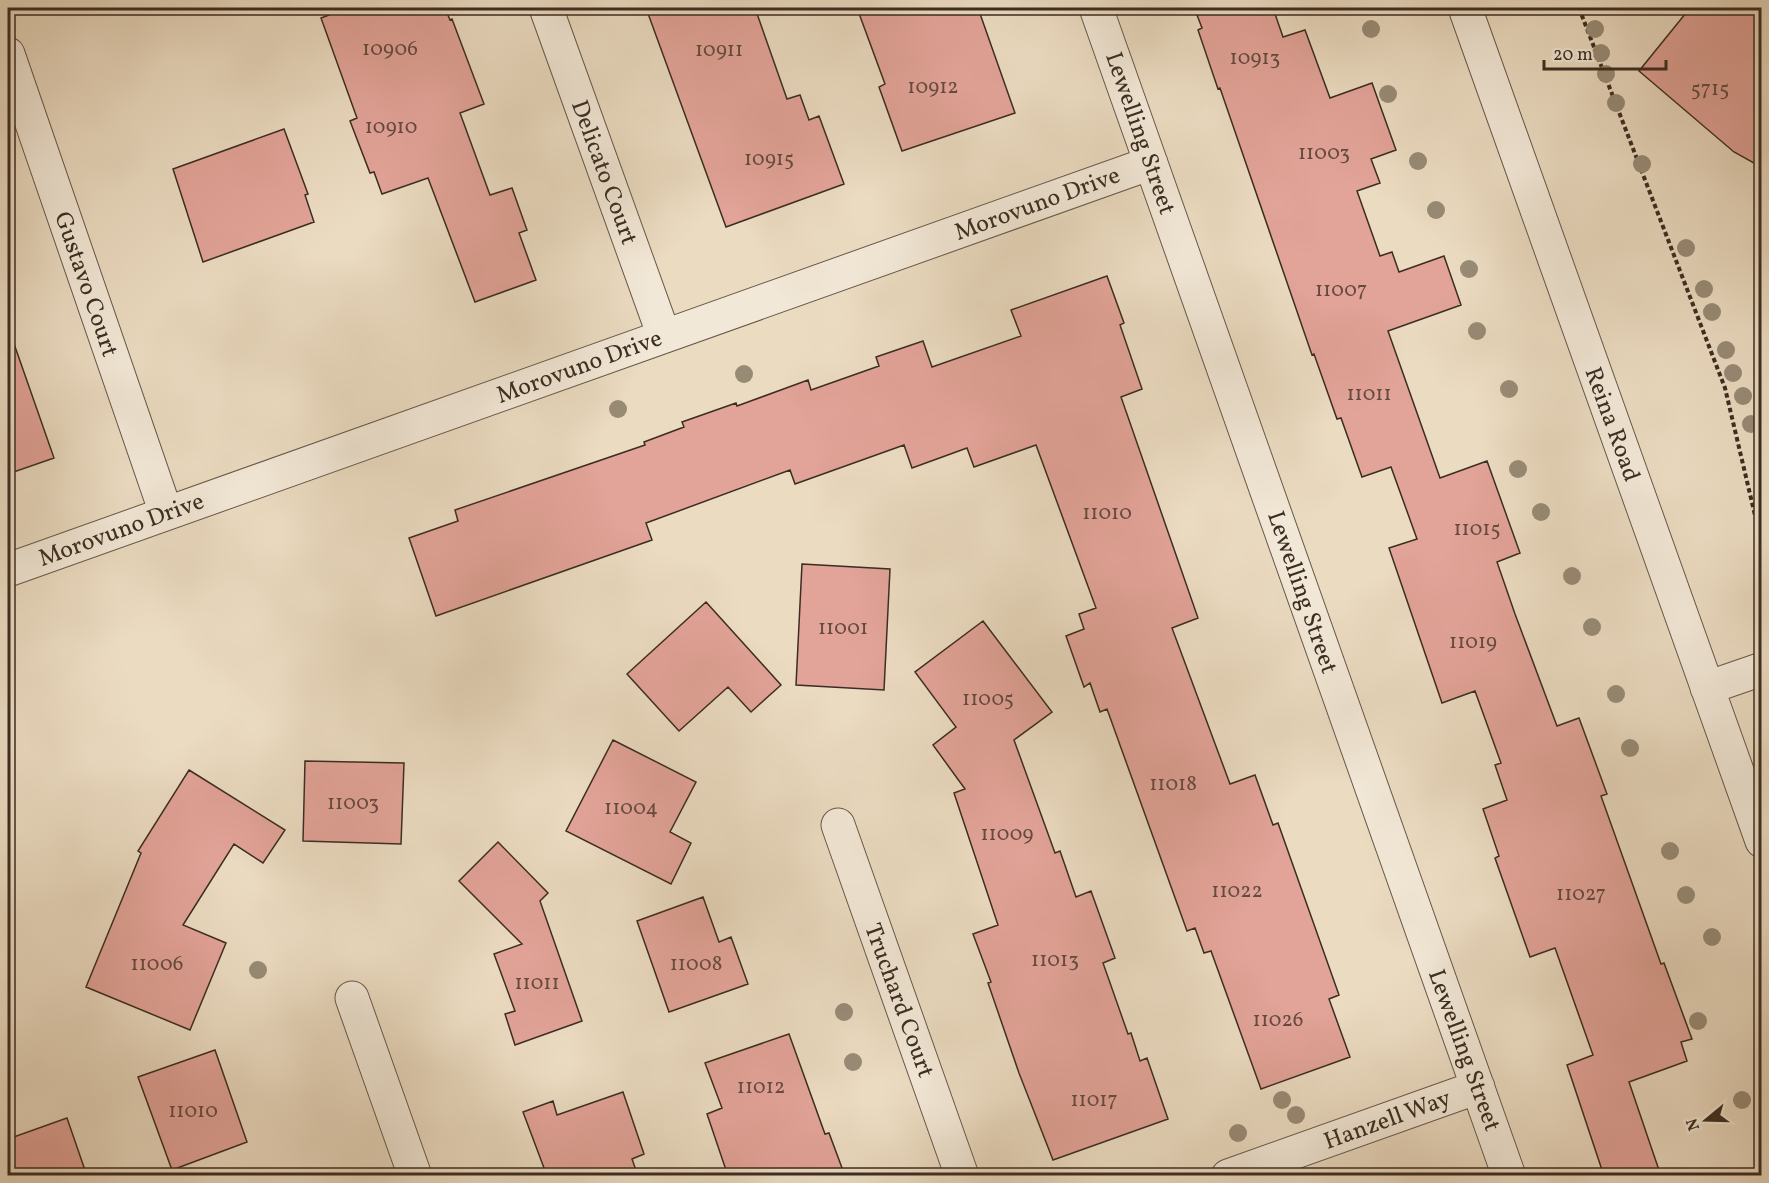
<svg xmlns="http://www.w3.org/2000/svg" width="1769" height="1183" font-family="Vollkorn,serif">
<style>
.building{fill:#e2a398;stroke:#3b2d22;stroke-width:1.5}
.lines{fill:none;stroke-linecap:round;stroke-linejoin:round}
.minor-casing{stroke:#67584a;stroke-width:35}
.path{stroke:#3b2d22;stroke-width:4;stroke-dasharray:4.5 3;stroke-linecap:butt}
.minor{stroke:#f2e8d7;stroke-width:33}
.tree{fill:#988b76}
.labels{text-anchor:middle;stroke-width:5;stroke-linejoin:round;paint-order:stroke}
.number-label{font-size:21px;fill:#654a40}
.street-label{font-size:24px;fill:#3b2d22;stroke:#f2e8d7}
</style>
<rect width="100%" height="100%" fill="#ebdbc1"/>
<filter id="stains"><feTurbulence type="fractalNoise" baseFrequency=".00333" numOctaves="4"/><feColorMatrix values="0 0 0 0 .2 0 0 0 0 .09 0 0 0 0 .02 0 0 0 .5 -.17"/></filter>
<radialGradient id="worn" r=".72"><stop offset=".6" stop-color="#630" stop-opacity="0"/><stop offset="1" stop-color="#630" stop-opacity=".3"/></radialGradient>
<path class="building" d="M326 8H445L450 20 452 19 484 104 460 113 490 195 512 188 527 230 519 233 536 280 475 302 428 178 382 194 374 172 370 173 350 121 357 118 321 18 329 15Z
M646 8H755L787 99 800 95 809 120 819 116 844 184 726 227Z
M857 8H978L1015 113 902 151 879 87 885 84Z
M1217 8H1273L1283 37 1305 30 1330 98 1372 83 1396 150 1371 159 1380 183 1357 191 1380 256 1392 252 1399 272 1444 256 1461 305 1388 331 1440 478 1487 461 1520 553 1497 562 1515 614 1557 726 1579 718 1607 794 1601 796 1661 964 1664 963 1692 1039 1681 1042 1687 1061 1629 1082 1661 1176H1604L1567 1065 1593 1055 1555 948 1530 957 1495 858 1499 856 1483 809 1507 800 1495 765 1501 763 1475 691 1442 703 1389 548 1417 539 1391 467 1362 477 1341 418 1337 419 1314 354 1312 355 1220 88 1218 89 1198 30 1202 28 1197 15Z
M1690 8H1761V167L1734 152 1639 71Z
M284 129 308 194 305 195 314 222 203 262 173 169Z
M1107 276 1124 323 1120 325 1142 389 1121 397 1198 618 1172 628 1230 784 1255 775 1273 825 1278 823 1339 995 1329 999 1350 1057 1261 1089 1211 951 1204 953 1195 928 1187 931 1107 709 1100 712 1090 683 1084 687 1066 636 1084 629 1079 614 1096 608 1036 445 974 467 967 448 912 468 904 445 795 484 790 470 646 523 652 540 436 616 409 538 458 521 455 510 645 445 644 442 684 427 682 422 736 403 737 406 808 380 811 390 879 366 876 357 923 341 932 367 1021 336 1011 310Z
M12 338 54 458 8 474V339Z
M802 564 890 569 884 690 796 685Z
M706 602 781 685 751 712 728 687 679 731 627 674Z
M983 621 1052 712 1014 740 1055 853 1060 851 1076 897 1091 891 1115 958 1103 963 1128 1034 1131 1033 1140 1061 1147 1058 1168 1119 1053 1160 1019 1073 988 983 991 982 973 934 998 925 954 793 965 789 933 745 956 727 915 672Z
M613 740 696 782 670 832 691 843 671 884 566 831Z
M305 761 404 763 401 844 303 841Z
M189 770 285 830 263 863 234 844 183 925 226 943 190 1030 86 987 141 853 138 851Z
M498 842 548 893 540 901 582 1021 515 1045 505 1014 515 1011 494 954 522 944 459 881Z
M703 897 719 942 731 937 748 984 669 1012 637 921Z
M789 1034 825 1134 829 1133 845 1176H728L707 1114 722 1108 705 1063Z
M215 1050 247 1142 172 1170 138 1077Z
M623 1092 644 1154 632 1159 638 1176H547L523 1112 553 1101 557 1115Z
M67 1118 87 1176H8V1139Z"/>
<g class="lines">
<defs>
<path id="minor" d="M546 8 664 336
M1096 8 1509 1176
M1465 8 1762 841
M8 54 166 513
M8 570 1151 163
M1707 688 1762 669
M838 825 962 1176
M352 998 415 1176
M1228 1176 1478 1087"/>
</defs>
<use href="#minor" class="minor-casing"/>
<path class="path" d="M1579 8 1725 388 1762 545"/>
<use href="#minor" class="minor"/>
</g>
<g class="tree">
<circle cx="1371" cy="29" r="9"/>
<circle cx="1595" cy="29" r="9"/>
<circle cx="1601" cy="53" r="9"/>
<circle cx="1606" cy="74" r="9"/>
<circle cx="1388" cy="94" r="9"/>
<circle cx="1616" cy="103" r="9"/>
<circle cx="1418" cy="161" r="9"/>
<circle cx="1642" cy="164" r="9"/>
<circle cx="1436" cy="210" r="9"/>
<circle cx="1686" cy="248" r="9"/>
<circle cx="1469" cy="269" r="9"/>
<circle cx="1704" cy="289" r="9"/>
<circle cx="1712" cy="312" r="9"/>
<circle cx="1477" cy="331" r="9"/>
<circle cx="1726" cy="350" r="9"/>
<circle cx="1733" cy="373" r="9"/>
<circle cx="744" cy="374" r="9"/>
<circle cx="1509" cy="389" r="9"/>
<circle cx="1743" cy="396" r="9"/>
<circle cx="618" cy="409" r="9"/>
<circle cx="1751" cy="424" r="9"/>
<circle cx="1518" cy="469" r="9"/>
<circle cx="1541" cy="512" r="9"/>
<circle cx="1572" cy="576" r="9"/>
<circle cx="1592" cy="627" r="9"/>
<circle cx="1616" cy="694" r="9"/>
<circle cx="1630" cy="748" r="9"/>
<circle cx="1670" cy="851" r="9"/>
<circle cx="1686" cy="895" r="9"/>
<circle cx="1712" cy="937" r="9"/>
<circle cx="258" cy="970" r="9"/>
<circle cx="844" cy="1012" r="9"/>
<circle cx="1698" cy="1021" r="9"/>
<circle cx="853" cy="1062" r="9"/>
<circle cx="1282" cy="1100" r="9"/>
<circle cx="1742" cy="1100" r="9"/>
<circle cx="1296" cy="1115" r="9"/>
<circle cx="1238" cy="1133" r="9"/>
</g>
<g class="labels">
<g class="number-label">
<text x="390" y="55">10906</text>
<text x="719" y="56">10911</text>
<text x="1255" y="64">10913</text>
<text x="933" y="93">10912</text>
<text x="1710" y="95">5715</text>
<text x="391" y="133">10910</text>
<text x="1324" y="159">11003</text>
<text x="769" y="165">10915</text>
<text x="1341" y="296">11007</text>
<text x="1369" y="400">11011</text>
<text x="1107" y="519">11010</text>
<text x="1477" y="535">11015</text>
<text x="843" y="634">11001</text>
<text x="1473" y="648">11019</text>
<text x="988" y="705">11005</text>
<text x="1173" y="790">11018</text>
<text x="353" y="809">11003</text>
<text x="631" y="814">11004</text>
<text x="1007" y="840">11009</text>
<text x="1237" y="897">11022</text>
<text x="1581" y="900">11027</text>
<text x="1055" y="966">11013</text>
<text x="157" y="970">11006</text>
<text x="696" y="970">11008</text>
<text x="537" y="989">11011</text>
<text x="1278" y="1026">11026</text>
<text x="761" y="1093">11012</text>
<text x="1094" y="1106">11017</text>
<text x="193" y="1117">11010</text>
</g>
<g class="street-label">
<text transform="translate(1141 133) rotate(71)" y="8">Lewelling Street</text>
<text transform="translate(605 172) rotate(70)" y="8">Delicato Court</text>
<text transform="translate(1037 203) rotate(-20)" y="8">Morovuno Drive</text>
<text transform="translate(87 284) rotate(71)" y="8">Gustavo Court</text>
<text transform="translate(579 366) rotate(-20)" y="8">Morovuno Drive</text>
<text transform="translate(1613 424) rotate(70)" y="8">Reina Road</text>
<text transform="translate(121 529) rotate(-20)" y="8">Morovuno Drive</text>
<text transform="translate(1303 592) rotate(71)" y="8">Lewelling Street</text>
<text transform="translate(900 1000) rotate(70)" y="8">Truchard Court</text>
<text transform="translate(1465 1050) rotate(70)" y="8">Lewelling Street</text>
<text transform="translate(1387 1119) rotate(-20)" y="8">Hanzell Way</text>
</g>
</g>
<rect width="1769" height="1183" fill="none" stroke="#ebdbc1" stroke-width="30"/>
<rect x="9" y="9" width="1751" height="1165" fill="none" stroke="#3b2d22" stroke-width="3"/>
<rect x="15" y="15" width="1739" height="1153" fill="none" stroke="#3b2d22" stroke-width="1.5"/>
<g transform="translate(1706 1120) rotate(251)" stroke="#f2e8d7" stroke-width="4.5" paint-order="stroke">
<path d="M0-4.5L10 22L0 15L-10 22Z" fill="#3b2d22"/>
<text y="-9" font-size="16" font-weight="bold" text-anchor="middle" fill="#3b2d22">N</text>
</g>
<path d="M1544 60v9h122v-9" fill="none" stroke="#3b2d22" stroke-width="3"/>
<text x="1553" y="60" font-size="18" fill="#3b2d22" stroke="#f2e8d7" stroke-width="4.5" paint-order="stroke">20 m</text>
<rect width="100%" height="100%" filter="url(#stains)"/>
<rect width="100%" height="100%" fill="url(#worn)"/>
</svg>
